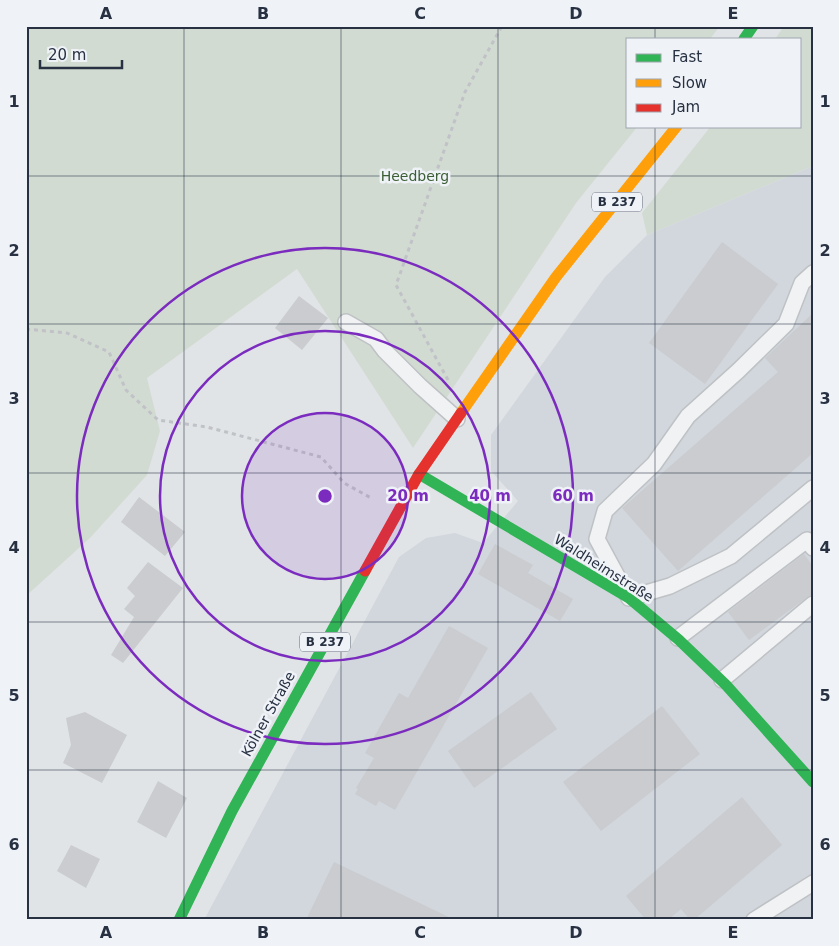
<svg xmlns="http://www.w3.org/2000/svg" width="839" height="946" font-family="'DejaVu Sans',sans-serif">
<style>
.built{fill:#d2d7de}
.green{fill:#d2dbd2}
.building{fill:#cacccf}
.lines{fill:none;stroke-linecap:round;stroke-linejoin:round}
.lane-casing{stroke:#bfc2c5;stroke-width:18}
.path{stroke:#c0c2c7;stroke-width:3;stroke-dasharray:4 4;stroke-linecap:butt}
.lane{stroke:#f1f2f3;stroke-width:15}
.fast{stroke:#30b455;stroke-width:11}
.slow{stroke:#ff9f0a;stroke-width:11}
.jam{stroke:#e5322d;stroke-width:11}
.grid{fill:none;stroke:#273142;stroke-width:1;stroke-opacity:0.55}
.ring{fill:none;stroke:#7b2cbf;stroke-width:2.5}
.labels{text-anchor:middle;stroke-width:5;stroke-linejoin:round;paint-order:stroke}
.shield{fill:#eff2f7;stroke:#636b78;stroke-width:1}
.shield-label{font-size:12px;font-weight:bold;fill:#273142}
.park-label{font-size:14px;fill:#3c5e34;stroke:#eff2f7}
.street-label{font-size:14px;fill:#273142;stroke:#eff2f7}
.centre{fill:#7b2cbf;stroke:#eff2f7;stroke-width:2.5}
.ring-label{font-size:15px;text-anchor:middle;font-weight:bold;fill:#7b2cbf;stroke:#eff2f7;stroke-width:5;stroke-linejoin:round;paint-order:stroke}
.neatline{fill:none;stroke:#273142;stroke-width:2}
.grid-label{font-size:16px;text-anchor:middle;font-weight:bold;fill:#273142}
</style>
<rect width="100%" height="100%" fill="#e1e4e7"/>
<path class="built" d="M813 166V920H204L399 557 426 538 455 533 483 543 518 501 491 471V435L605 277 647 235Z"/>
<path class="green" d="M26 26H720L710 39H628V126H638L576 203 413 448 297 269 147 378 160 431 147 475 90 538 26 596Z
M784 26H813V166L647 235 642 213 711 126H800V39H775Z"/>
<path class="building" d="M722 242 778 284 705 384 649 343Z
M299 296 328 318 302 350 275 328Z
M813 313V453L678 571 622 508 778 372 765 358Z
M139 497 185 532 165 556 121 522Z
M495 544 533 565 528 573 573 599 560 621 478 574Z
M804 554 813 566V593L749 640 728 612Z
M148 562 183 588 123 663 111 655 134 617 124 609 135 596 127 588Z
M449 626 488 648 395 810 379 801 376 806 355 794 358 789 356 788 374 758 365 753 399 693 408 698Z
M531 692 557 729 474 788 448 751Z
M662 706 700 754 601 831 563 782Z
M85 712 127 735 102 783 63 763 71 745 66 718Z
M158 781 187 798 166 838 137 822Z
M742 797 782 845 694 920H690L681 909 668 920H646L626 896Z
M71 845 100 859 86 888 57 871Z
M334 862 455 920H306Z"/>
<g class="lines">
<defs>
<path id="lane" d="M813 273 802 283 786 324 738 371 688 416 654 464 605 511 597 539 629 598 670 586 731 556 813 488
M346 322 376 339 385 351 420 386 457 419
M678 638 807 540 813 548
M722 680 813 604
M754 920 813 883"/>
</defs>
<use href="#lane" class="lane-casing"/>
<path class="path" d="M26 329 67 333 109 352 126 390 158 420 207 427 321 457 344 483 373 499
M448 380 396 285 465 92 502 26"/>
<use href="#lane" class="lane"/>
<path class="fast" d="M744 39 753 26
M419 474 629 598 679 640 726 685 813 782
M179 920 232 811 365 571"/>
<path class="slow" d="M461 413 556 277 677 126"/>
<path class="jam" d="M365 571 419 474 461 413"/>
</g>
<path class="grid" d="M184 26V920M341 26V920M498 26V920M655 26V39M655 126V920M26 176H813M26 324H813M26 473H813M26 622H813M26 770H813"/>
<circle cx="325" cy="496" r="83" fill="#7b2cbf" fill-opacity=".12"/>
<g class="ring">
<circle cx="325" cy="496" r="83"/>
<circle cx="325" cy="496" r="165"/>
<circle cx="325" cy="496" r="248"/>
</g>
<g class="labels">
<g class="shield">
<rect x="592" y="192.5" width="50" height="19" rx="4"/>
<rect x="300" y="632.5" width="50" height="19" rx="4"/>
</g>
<g class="shield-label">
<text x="617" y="206">B 237</text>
<text x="325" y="646">B 237</text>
</g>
<g class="park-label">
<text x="415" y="181">Heedberg</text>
</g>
<g class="street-label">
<text transform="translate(604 568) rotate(32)" y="5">Waldheimstraße</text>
<text transform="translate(268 714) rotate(-61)" y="5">Kölner Straße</text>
</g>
</g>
<circle cx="325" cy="496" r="8" class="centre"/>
<g class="ring-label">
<text x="408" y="501">20 m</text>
<text x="490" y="501">40 m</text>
<text x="573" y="501">60 m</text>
</g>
<rect width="839" height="946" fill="none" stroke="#eff2f7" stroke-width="55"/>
<rect x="626" y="38" width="175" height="90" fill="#eff2f7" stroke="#9fa5af"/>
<rect x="636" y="54" width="25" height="8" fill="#30b455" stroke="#9fa5af"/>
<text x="672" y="62" font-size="15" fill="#273142">Fast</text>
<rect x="636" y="79" width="25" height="8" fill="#ff9f0a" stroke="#9fa5af"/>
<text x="672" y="88" font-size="15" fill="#273142">Slow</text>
<rect x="636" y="104" width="25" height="8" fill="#e5322d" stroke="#9fa5af"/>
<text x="672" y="112" font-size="15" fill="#273142">Jam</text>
<path d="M40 60v8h82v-8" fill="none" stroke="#273142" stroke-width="2.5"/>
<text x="48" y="60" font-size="15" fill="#273142" stroke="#eff2f7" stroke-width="4" paint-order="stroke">20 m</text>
<rect x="28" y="28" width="784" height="890" class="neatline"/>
<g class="grid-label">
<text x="106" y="19">A</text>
<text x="263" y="19">B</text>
<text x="420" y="19">C</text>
<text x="576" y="19">D</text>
<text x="733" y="19">E</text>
<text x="14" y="107">1</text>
<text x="825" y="107">1</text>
<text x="14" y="256">2</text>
<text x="825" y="256">2</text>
<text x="14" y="404">3</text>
<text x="825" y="404">3</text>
<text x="14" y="553">4</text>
<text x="825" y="553">4</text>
<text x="14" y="701">5</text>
<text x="825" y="701">5</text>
<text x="14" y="850">6</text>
<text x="825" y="850">6</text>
<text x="106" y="938">A</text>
<text x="263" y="938">B</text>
<text x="420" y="938">C</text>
<text x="576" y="938">D</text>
<text x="733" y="938">E</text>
</g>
</svg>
